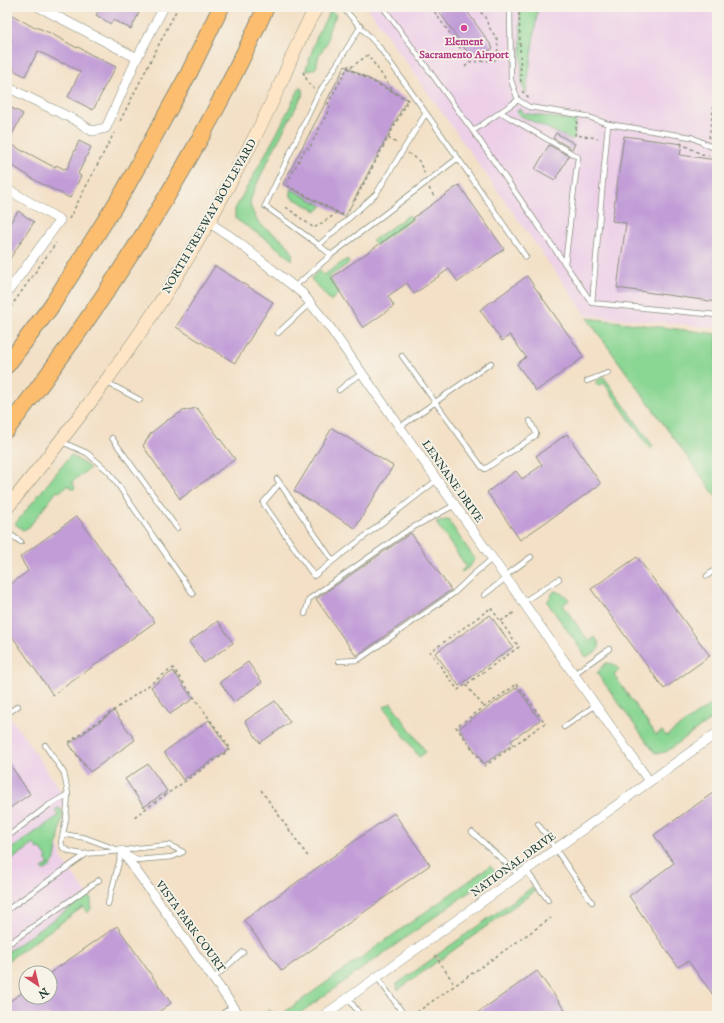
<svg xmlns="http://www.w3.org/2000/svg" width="724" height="1023" font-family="'IM FELL English',serif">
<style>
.built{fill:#edd0e8}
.green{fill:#8ad693;stroke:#548a64}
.building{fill:#c19cd7}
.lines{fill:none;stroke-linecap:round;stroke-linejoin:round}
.lane-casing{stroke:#898e7d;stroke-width:6}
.street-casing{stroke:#898e7d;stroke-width:10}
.secondary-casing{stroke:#898e7d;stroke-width:14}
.highway-casing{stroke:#898e7d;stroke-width:18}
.path{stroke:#898e7d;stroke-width:1.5;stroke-dasharray:3 3;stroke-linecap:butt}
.lane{stroke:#fff;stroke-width:4.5}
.street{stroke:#fff;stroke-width:9}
.secondary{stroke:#fee5c5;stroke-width:13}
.highway{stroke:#fcbd6e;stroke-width:16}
.hotel-dot{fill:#d1479c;stroke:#f7f3e8;stroke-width:1.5}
.labels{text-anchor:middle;stroke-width:3.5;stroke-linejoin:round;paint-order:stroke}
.hotel-label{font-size:11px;font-weight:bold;fill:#b23c85;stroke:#f7f3e8}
.street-label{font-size:11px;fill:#1f3d34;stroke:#f7f3e8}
</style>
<rect width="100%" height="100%" fill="#f7f3e8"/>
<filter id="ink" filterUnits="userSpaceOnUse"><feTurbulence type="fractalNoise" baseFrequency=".025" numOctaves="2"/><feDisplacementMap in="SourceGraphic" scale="8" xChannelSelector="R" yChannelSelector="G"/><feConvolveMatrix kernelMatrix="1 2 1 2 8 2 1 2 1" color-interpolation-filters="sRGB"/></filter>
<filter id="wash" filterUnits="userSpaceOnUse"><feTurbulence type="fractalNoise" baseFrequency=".012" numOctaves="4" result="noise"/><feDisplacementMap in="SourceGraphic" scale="16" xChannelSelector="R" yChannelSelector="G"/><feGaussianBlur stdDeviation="0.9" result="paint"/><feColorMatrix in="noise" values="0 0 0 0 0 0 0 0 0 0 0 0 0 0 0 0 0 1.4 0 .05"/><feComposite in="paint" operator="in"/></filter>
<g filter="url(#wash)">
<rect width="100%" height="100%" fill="#f3e0c6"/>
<path class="built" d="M367 7H717V328L586 315Z
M7 713 24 736 65 798 56 833 62 859 90 898 7 956Z"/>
<path class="green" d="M520 7H538L526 93 522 86Z
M331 10 336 15 329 30 327 43 319 55 316 68 305 72 318 33Z
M300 87 303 91 302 96C294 111 249 193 250 204 251 209 256 219 259 223 269 233 297 244 292 260L269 241 237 220 235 217V209L277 133Z
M518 109 523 111V113L576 121 574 135 576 136 573 139H570L519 115 517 112Z
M291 189 323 206 317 211 291 197Z
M409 215 412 219 376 245 372 241Z
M347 259 349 263 329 277 339 293 331 301 311 279 319 270 324 275Z
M587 318 717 334V498Z
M602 377H604L653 446 650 449 604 383 599 386 596 384V382Z
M71 455 90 468 72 482 75 487 74 489H72L68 485 59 492 57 491 29 527 23 530 15 524Z
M445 520H448L475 559 470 566 462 572 461 571 466 566 436 523Z
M554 591C560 592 566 595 569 600L563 605 589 642 595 637C604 650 597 651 586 657L547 602Z
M606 663 614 664 619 670 614 675 656 735 662 731 666 736 717 700V715L666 752 659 753 654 752 597 673Z
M391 703 426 752 419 757 384 707Z
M58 808 62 810 63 813 55 859 51 866 44 871 42 868 49 864 45 859 47 858 40 848 38 849 34 844 7 863V852L58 816 55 810Z
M490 866 496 873 296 1016 260 1015 270 1010 271 1012 282 1014Z
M531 888 535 891 440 960 437 955Z
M87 896 91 898C91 904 93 909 87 913L83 907 7 961V952Z
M435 957 438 961 398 990 397 984Z"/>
<g id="blocks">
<path class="building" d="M101 7H127L139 13 131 29 113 20 111 24 96 15Z
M436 7H464L493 48 482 56 480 54 472 59Z
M7 12 35 28 36 27 50 33 77 48 78 47 90 54 116 67 102 91H103L93 110 68 97 80 72 65 63 64 64 38 51 25 76 13 70 14 68 7 64V50L12 39 7 36Z
M345 66 407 99 345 217 283 184Z
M7 108 11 110 12 108 23 114 8 142 24 152V151L50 165 55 167 56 165 64 169 65 168 67 169 79 141 91 147 78 174 81 176 70 198 38 182 13 166 7 175Z
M556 133 575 144 572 149 553 138Z
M624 136 682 144 680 155 717 160V302L617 288 626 223 612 221Z
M549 145 569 156 555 180 535 169Z
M459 185 504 249 458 282 449 269 414 294 407 283 388 296 394 306 363 328 331 278 414 220 413 218Z
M18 211 34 222 7 263V228Z
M215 266 273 302 235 363 176 327Z
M527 276 584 357 536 391 517 364 526 357 510 335 502 341 480 310Z
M197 408 235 459 180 499 143 446 151 433 166 421 183 411Z
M332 428 393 466 355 528 294 491Z
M567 434 601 484 520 540 487 492 516 471 522 479 542 465 536 456Z
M77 516 155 622 53 695 7 629V587L28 571 20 557Z
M411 533 451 590 356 656 316 599Z
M637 557 710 656 664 689 591 589Z
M490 615 513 647 459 686 435 653Z
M218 621 233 643 204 663 189 642Z
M248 662 262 682 234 702 220 682Z
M173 671 193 699 170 714 151 687Z
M517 687 540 720 511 741 513 744 484 764 459 728Z
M275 701 290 722 260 743 245 721Z
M114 711 135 740 90 772 69 744Z
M209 720 229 749 183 780 164 752Z
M7 760 30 794 7 810Z
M148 764 167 791 144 807 125 779Z
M717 790V1000L688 961 678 967 629 896 674 863 654 835Z
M394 813 430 865 282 971 244 920Z
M117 926 171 1003 153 1016H7V1003L26 990V997H50V973Z
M537 971 569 1016H473Z"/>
</g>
</g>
<g filter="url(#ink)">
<use href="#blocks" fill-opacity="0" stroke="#898e7d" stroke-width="1"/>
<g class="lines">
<defs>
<path id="lane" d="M342 7 380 48 426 113 376 194 319 245 265 206 317 96 361 26
M383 7 473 131 592 303 717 315
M510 7 511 80 518 100 529 107 586 116 608 124 691 137 712 147 717 148
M500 112 578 157 565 264
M473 131 518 100
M458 158 526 257
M319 245 331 255 458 158 426 113
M294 287 331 255
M592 303 608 124
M278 333 310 303
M402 356 482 467 485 469 535 436 536 433 530 421
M587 381 608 373
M106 382 140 400
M339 390 350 381 362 374
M400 427 491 363
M112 438 177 528
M62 442 87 453 109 472 193 594
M277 479 333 561 437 480
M280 483 263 503 314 576 333 561
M7 532 21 542
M505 576 531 557
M707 576 717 568
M484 595 506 578
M523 602 559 579
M305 614 309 599 408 530 455 505
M339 661 358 660 454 593 475 573 493 558
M574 674 609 649
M7 714 18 706
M564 727 596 705
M45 745 64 773 68 794 66 820 61 842 63 848 71 852 82 854 122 851 138 848 169 845 183 852
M538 824C557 850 574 877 592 902
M472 832 519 875
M63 834 86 838 121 851
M7 837 49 805 68 794
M127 854 137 860 172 857 183 852
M526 870 548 900
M108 904 122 851
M7 910 85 855
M7 945 99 880
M377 977 405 1016
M214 978 243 952
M348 998 361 1016
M219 1016 233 1006"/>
<path id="street" d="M39 7 137 58
M7 87 77 121 92 131 106 128 137 58 164 7
M7 189 60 220 7 293
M208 222 230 236 302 293 328 325 649 781
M122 851 240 1016
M323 1016 717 733"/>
<path id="secondary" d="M7 508C70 430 133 350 184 264 204 232 222 198 240 164 256 136 270 107 283 78 293 54 303 29 317 7"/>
<path id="highway" d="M7 365 52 305 124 191 189 73 221 7
M7 429C107 300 199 156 266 7"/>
</defs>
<use href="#lane" class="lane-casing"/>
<use href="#street" class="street-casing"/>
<use href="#secondary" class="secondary-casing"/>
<use href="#highway" class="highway-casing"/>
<path class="path" d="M431 7 470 62
M519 7 521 85
M465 67 470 62 497 60 498 48 497 39 489 27 484 15 474 7
M347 68 408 100 353 204
M303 72 310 86 314 88
M522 91 528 97 527 99
M120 121 178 7
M577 121 575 135 598 138
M388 138 398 144
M709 138 717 85
M680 143 701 154 717 157
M408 153 419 161 425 175
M429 188 435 198
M286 207 314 228 334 215 336 212
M343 215 286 185 306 147 309 149 330 107 327 105 349 65 351 67 368 55 394 92
M69 219 114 133
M7 312 56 243
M491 608 519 647 458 690 430 652Z
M501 621 515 612
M517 684 545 723 485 766 456 727Z
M466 685 484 707
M85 766 68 743 173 668 231 749 134 817
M261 790 309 858
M435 955 455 985
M417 1012 551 918"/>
<use href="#lane" class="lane"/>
<use href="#street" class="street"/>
<use href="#secondary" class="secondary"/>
<use href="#highway" class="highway"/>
</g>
</g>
<circle class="hotel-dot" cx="464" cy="28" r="4"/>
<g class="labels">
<g class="hotel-label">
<text x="464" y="45">Element<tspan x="464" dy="13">Sacramento Airport</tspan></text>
</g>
<g class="street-label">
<text transform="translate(209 216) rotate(-60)" y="4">NORTH FREEWAY BOULEVARD</text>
<text transform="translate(453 481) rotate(55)" y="4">LENNANE DRIVE</text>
<text transform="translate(513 864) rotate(-36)" y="4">NATIONAL DRIVE</text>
<text transform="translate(191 926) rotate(54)" y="4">VISTA PARK COURT</text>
</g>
</g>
<rect width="724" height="1023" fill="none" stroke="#f7f3e8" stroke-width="24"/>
<g transform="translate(38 985) rotate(145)"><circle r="19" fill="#f7f3e8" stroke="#a1aaa0"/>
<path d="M0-3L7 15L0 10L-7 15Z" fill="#d1495b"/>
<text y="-6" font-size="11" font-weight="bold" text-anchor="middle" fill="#1f3d34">N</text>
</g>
</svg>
